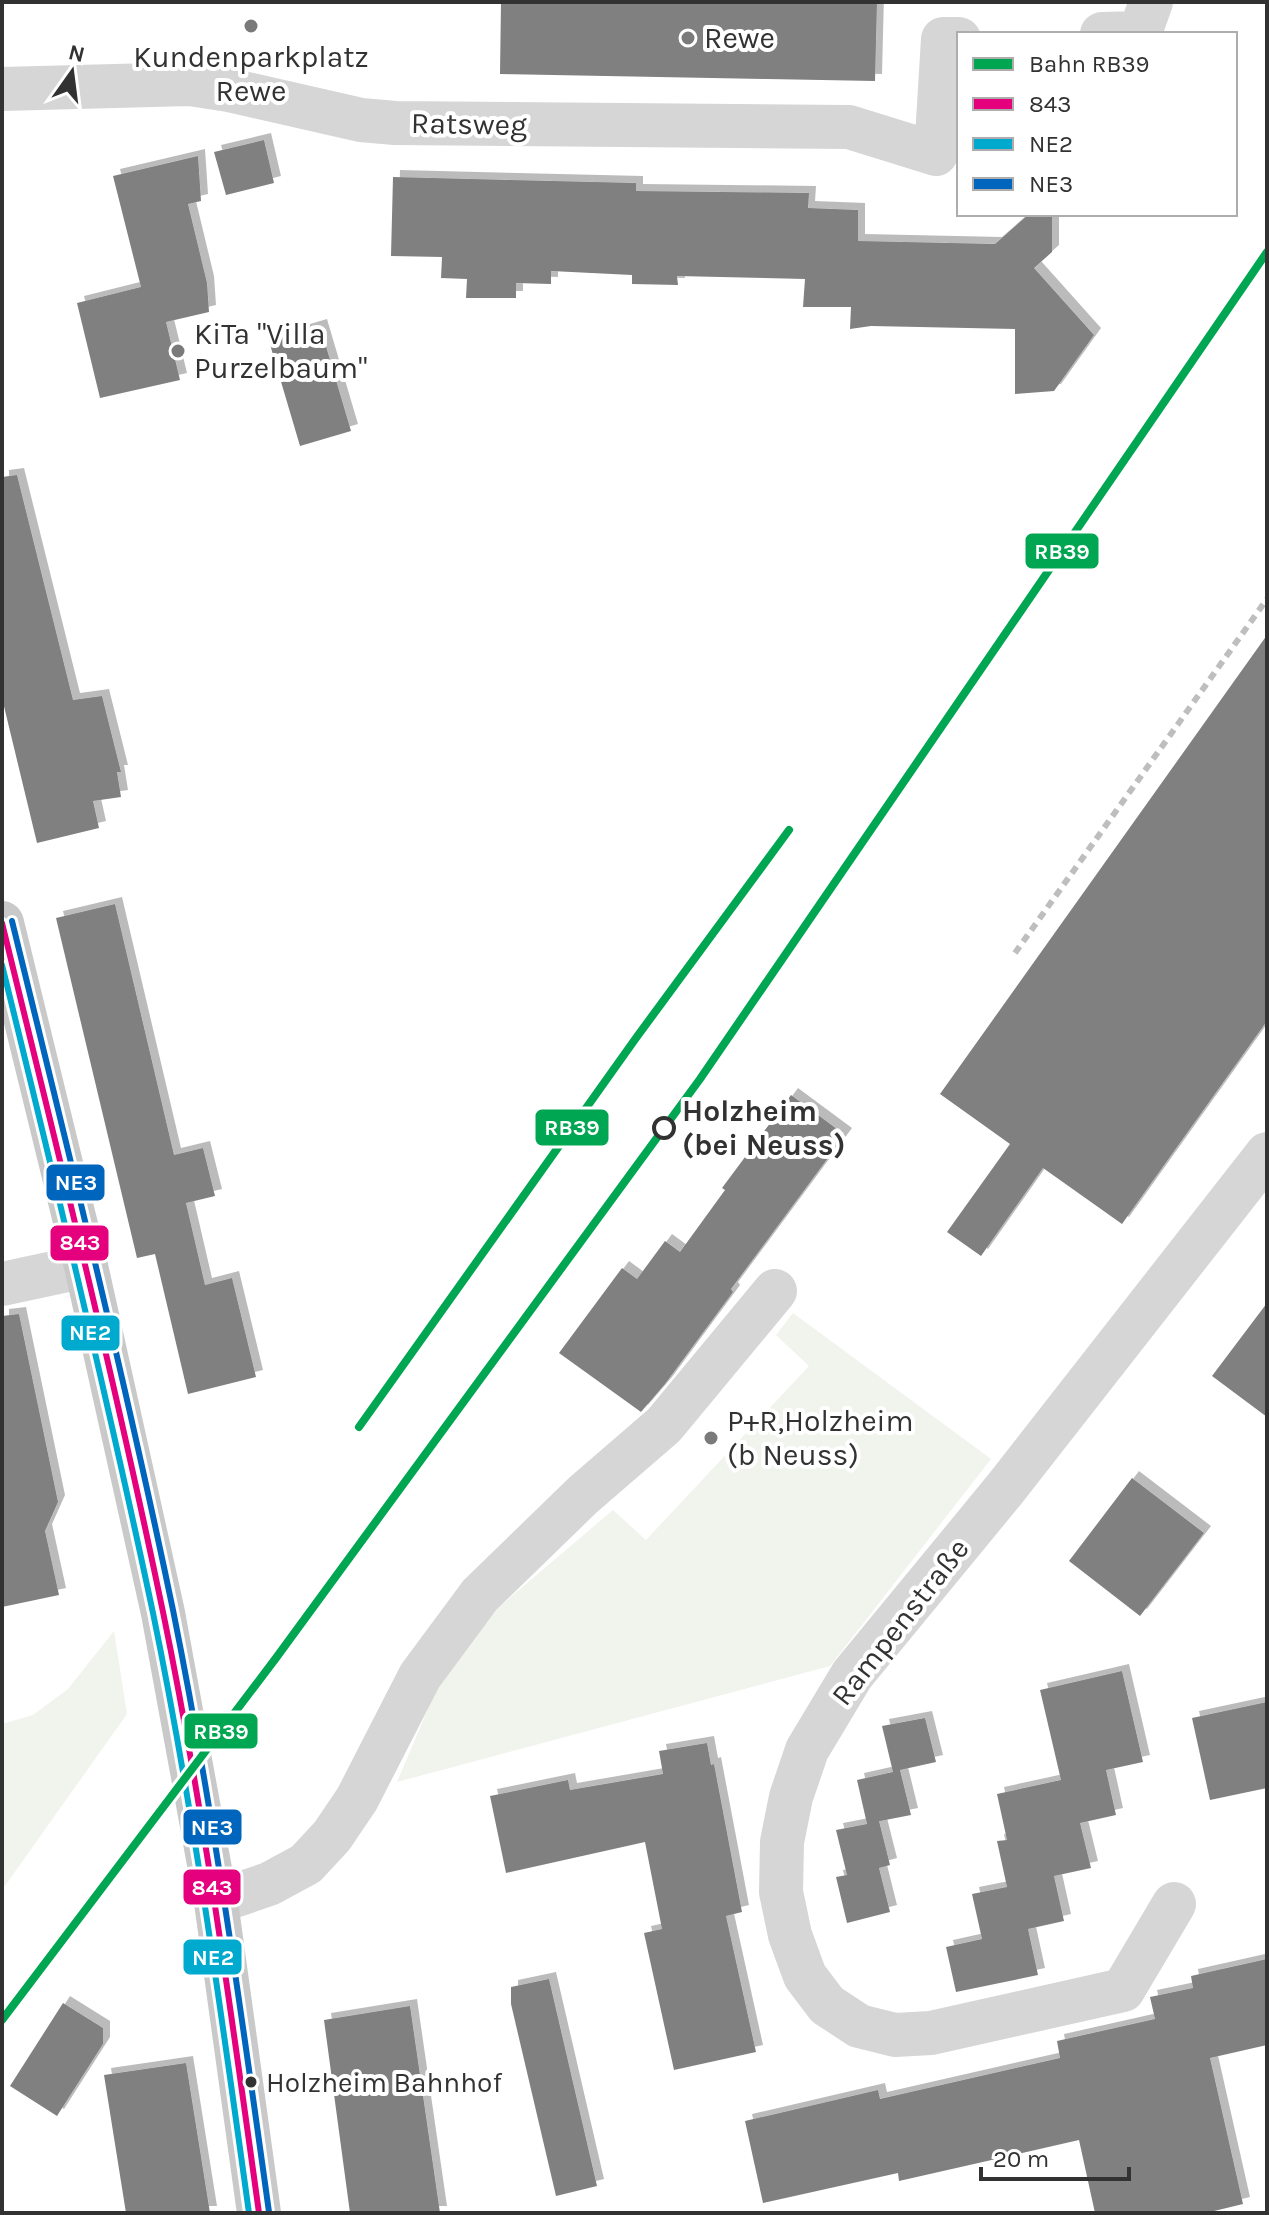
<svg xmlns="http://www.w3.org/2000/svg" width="1269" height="2215" font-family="Karla,sans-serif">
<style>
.green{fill:#f1f3ed}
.building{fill:#808080;filter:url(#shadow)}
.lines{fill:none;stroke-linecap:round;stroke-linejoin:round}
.minor{stroke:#d6d6d6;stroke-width:44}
.major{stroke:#c9c9c9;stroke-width:44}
.rail{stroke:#bebebe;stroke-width:6;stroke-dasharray:8 6;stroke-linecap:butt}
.bus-1-casing{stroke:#fff;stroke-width:12}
.bus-2-casing{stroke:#fff;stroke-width:12}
.bus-3-casing{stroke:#fff;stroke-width:12}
.bus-1{stroke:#e5007d;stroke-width:6}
.bus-2{stroke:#00a9ce;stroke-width:6}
.bus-3{stroke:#0065bd;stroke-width:6}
.rail-1-casing{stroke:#fff;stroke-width:14}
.rail-1{stroke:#00a651;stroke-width:8}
.poi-dot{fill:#7a7a7a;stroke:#fff;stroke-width:3}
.stop-dot{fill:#fff;stroke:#323232;stroke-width:4}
.bus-dot{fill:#323232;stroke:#fff;stroke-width:3}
.labels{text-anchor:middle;stroke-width:8;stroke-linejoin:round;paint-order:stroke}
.bus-label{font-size:28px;fill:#323232;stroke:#fff;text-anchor:start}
.poi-label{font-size:30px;fill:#323232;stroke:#fff;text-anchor:start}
.street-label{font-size:30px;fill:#323232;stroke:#fff}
.stop-label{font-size:30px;font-weight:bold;fill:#323232;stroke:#fff;text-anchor:start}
.line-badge{stroke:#fff;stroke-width:3}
.badge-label{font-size:22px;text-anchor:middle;font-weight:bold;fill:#fff}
</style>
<defs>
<filter id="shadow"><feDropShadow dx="7" dy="-7" stdDeviation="0" flood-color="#0004"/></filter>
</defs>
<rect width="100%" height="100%" fill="#fff"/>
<path class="green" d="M793 1313 991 1459 830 1666 397 1782 439 1683 499 1607 613 1510 646 1540 809 1366 776 1335Z
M114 1631 127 1714 2 1890V1724L33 1715 68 1689Z"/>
<path class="building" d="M501 2H877L875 81 500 74Z
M264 140 274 183 226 195 214 152Z
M198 156 201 201 188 204 207 283 209 312 166 322 180 380 100 398 77 303 141 287 113 176Z
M393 177 636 183V191L809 193 808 208 858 210V241L995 244 1029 214H1052V252L1034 268 1094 335 1054 391 1015 394V329L871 326 850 329 851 307H803L805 279 677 276 678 285 632 284V275L551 271V284L516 283V298H466L467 279 441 278 442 257 391 256Z
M320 326 351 431 300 446 269 341Z
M17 475 73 700 102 696 121 772H117L121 797 93 801 99 828 37 843 2 698V477Z
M1267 635V1021L1122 1224 1043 1168 981 1256 947 1232 1010 1144 940 1094Z
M115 904 174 1155 203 1148 215 1196 186 1203 205 1285 232 1278 256 1377 188 1394 155 1254 137 1258 56 918Z
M791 1095 845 1135 731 1289 733 1292 665 1384 641 1412 559 1353 622 1268 637 1279 665 1241 680 1252 725 1190 722 1188Z
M1267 1303V1417L1212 1376Z
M19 1314 58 1502 45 1531 59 1595 2 1607V1316Z
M1132 1478 1204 1533 1140 1616 1069 1561Z
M1122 1671 1143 1762 1106 1770 1116 1815 1080 1823 1091 1868 1054 1876 1064 1921 1028 1929 1038 1975 956 1992 946 1947 982 1939 972 1894 1007 1887 997 1841 1007 1840 997 1794 1061 1780 1040 1690Z
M1267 1702V1788L1210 1800 1192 1718Z
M925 1718 936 1762 900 1770 911 1815 875 1822 879 1821 890 1865 879 1868 890 1912 847 1923 836 1877 847 1875 836 1830 867 1824 857 1780 893 1772 882 1726Z
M707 1743 711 1765 714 1764 742 1912 726 1916 756 2052 674 2070 644 1933 662 1929 645 1842 506 1873 490 1796 568 1780 570 1790 663 1774 659 1751Z
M1267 1959V2045L1210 2058 1243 2204 1206 2213H1095L1079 2140 899 2181 898 2173 763 2203 745 2121 878 2090 880 2099 1060 2058 1057 2041 1155 2019 1150 1997 1193 1988 1191 1976Z
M549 1979 597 2186 556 2196 511 2004V1987Z
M63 2003 103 2028V2044L57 2116 10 2086Z
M410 2006 440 2213H350L324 2020Z
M186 2063 210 2213H126L104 2075Z"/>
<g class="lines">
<path class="minor" d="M1102 34 1140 33 1151 2
M2 89 190 84 229 90 361 120 395 123 849 127 936 154 943 39H959
M2 1284 86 1266
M216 1902 269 1884 306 1864 332 1836 357 1799 420 1676 480 1595 583 1495 664 1425 775 1291
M1174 1904 1123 1990 931 2033 895 2035 859 2026 827 2005 805 1976 790 1935 781 1892 782 1842 791 1797 807 1750 852 1675 1005 1489 1267 1154"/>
<path class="major" d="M2 923 86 1266 163 1613 216 1902 259 2213"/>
<path class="rail" d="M1015 953 1267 599"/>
<defs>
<path id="bus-1" d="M2 923C58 1152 115 1381 163 1612 204 1811 231 2012 259 2213"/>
<path id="bus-2" d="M2 965C55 1180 107 1396 153 1613 194 1812 221 2012 249 2213"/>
<path id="bus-3" d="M12 921C68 1150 125 1379 173 1610 213 1809 241 2010 269 2212"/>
</defs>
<use href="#bus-1" class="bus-1-casing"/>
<use href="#bus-2" class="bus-2-casing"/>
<use href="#bus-3" class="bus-3-casing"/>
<use href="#bus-1" class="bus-1"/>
<use href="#bus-2" class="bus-2"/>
<use href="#bus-3" class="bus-3"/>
<defs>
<path id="rail-1" d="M359 1427 636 1038 789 830
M2 2020 276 1658 700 1079 1267 252"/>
</defs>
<use href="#rail-1" class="rail-1-casing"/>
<use href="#rail-1" class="rail-1"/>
</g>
<g class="poi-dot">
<circle cx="251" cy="26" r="8"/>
<circle cx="688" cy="38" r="8"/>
<circle cx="178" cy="351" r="8"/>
<circle cx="711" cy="1438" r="8"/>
</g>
<circle class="stop-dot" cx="664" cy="1128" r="10"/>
<circle class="bus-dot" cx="251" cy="2082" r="7"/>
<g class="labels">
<g class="bus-label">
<text x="266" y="2092">Holzheim Bahnhof</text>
</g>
<g class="poi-label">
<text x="704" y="48">Rewe</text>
<text x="251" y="67" text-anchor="middle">Kundenparkplatz<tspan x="251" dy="34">Rewe</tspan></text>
<text x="194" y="344">KiTa "Villa<tspan x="194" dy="34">Purzelbaum"</tspan></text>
<text x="727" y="1431">P+R,Holzheim<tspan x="727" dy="34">(b Neuss)</tspan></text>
</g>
<g class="street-label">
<text transform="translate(469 124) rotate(1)" y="10">Ratsweg</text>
<text transform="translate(900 1622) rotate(-52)" y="10">Rampenstraße</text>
</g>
<g class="stop-label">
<text x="682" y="1121">Holzheim<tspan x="682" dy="34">(bei Neuss)</tspan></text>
</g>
</g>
<g class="line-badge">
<rect x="1024" y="532" width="76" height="38" rx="8" fill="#00a651"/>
<rect x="534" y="1108" width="76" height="39" rx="8" fill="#00a651"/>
<rect x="45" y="1163" width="61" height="39" rx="8" fill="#0065bd"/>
<rect x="49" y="1224" width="61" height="38" rx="8" fill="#e5007d"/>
<rect x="60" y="1314" width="61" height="38" rx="8" fill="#00a9ce"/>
<rect x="183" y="1712" width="76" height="38" rx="8" fill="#00a651"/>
<rect x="182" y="1808" width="61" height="38" rx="8" fill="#0065bd"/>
<rect x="182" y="1868" width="60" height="38" rx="8" fill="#e5007d"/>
<rect x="182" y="1938" width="61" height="38" rx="8" fill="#00a9ce"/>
</g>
<g class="badge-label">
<text x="1062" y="559">RB39</text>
<text x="572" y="1135">RB39</text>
<text x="76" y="1190">NE3</text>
<text x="80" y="1250">843</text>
<text x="90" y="1340">NE2</text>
<text x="221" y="1739">RB39</text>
<text x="212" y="1835">NE3</text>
<text x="212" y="1895">843</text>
<text x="213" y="1965">NE2</text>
</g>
<rect width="1269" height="2215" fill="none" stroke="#323232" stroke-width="8"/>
<rect x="957" y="32" width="280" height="184" fill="#ffffff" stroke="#adadad" stroke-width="2"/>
<rect x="973" y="58" width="40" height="12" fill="#00a651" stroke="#adadad" stroke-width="2"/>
<text x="1029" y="72" font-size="24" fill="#323232">Bahn RB39</text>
<rect x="973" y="98" width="40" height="12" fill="#e5007d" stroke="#adadad" stroke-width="2"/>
<text x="1029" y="112" font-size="24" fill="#323232">843</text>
<rect x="973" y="138" width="40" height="12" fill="#00a9ce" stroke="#adadad" stroke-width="2"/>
<text x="1029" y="152" font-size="24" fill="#323232">NE2</text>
<rect x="973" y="178" width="40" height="12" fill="#0065bd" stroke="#adadad" stroke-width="2"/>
<text x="1029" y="192" font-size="24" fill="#323232">NE3</text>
<g transform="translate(72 72) rotate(14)" stroke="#ffffff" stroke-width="6" paint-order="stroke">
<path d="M0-6L14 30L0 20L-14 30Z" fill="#323232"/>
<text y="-12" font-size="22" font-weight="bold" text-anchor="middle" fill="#323232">N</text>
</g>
<path d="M981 2167v12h148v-12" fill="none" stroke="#323232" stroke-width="4"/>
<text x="993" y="2167" font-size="24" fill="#323232" stroke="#ffffff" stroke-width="6" paint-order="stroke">20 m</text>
</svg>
